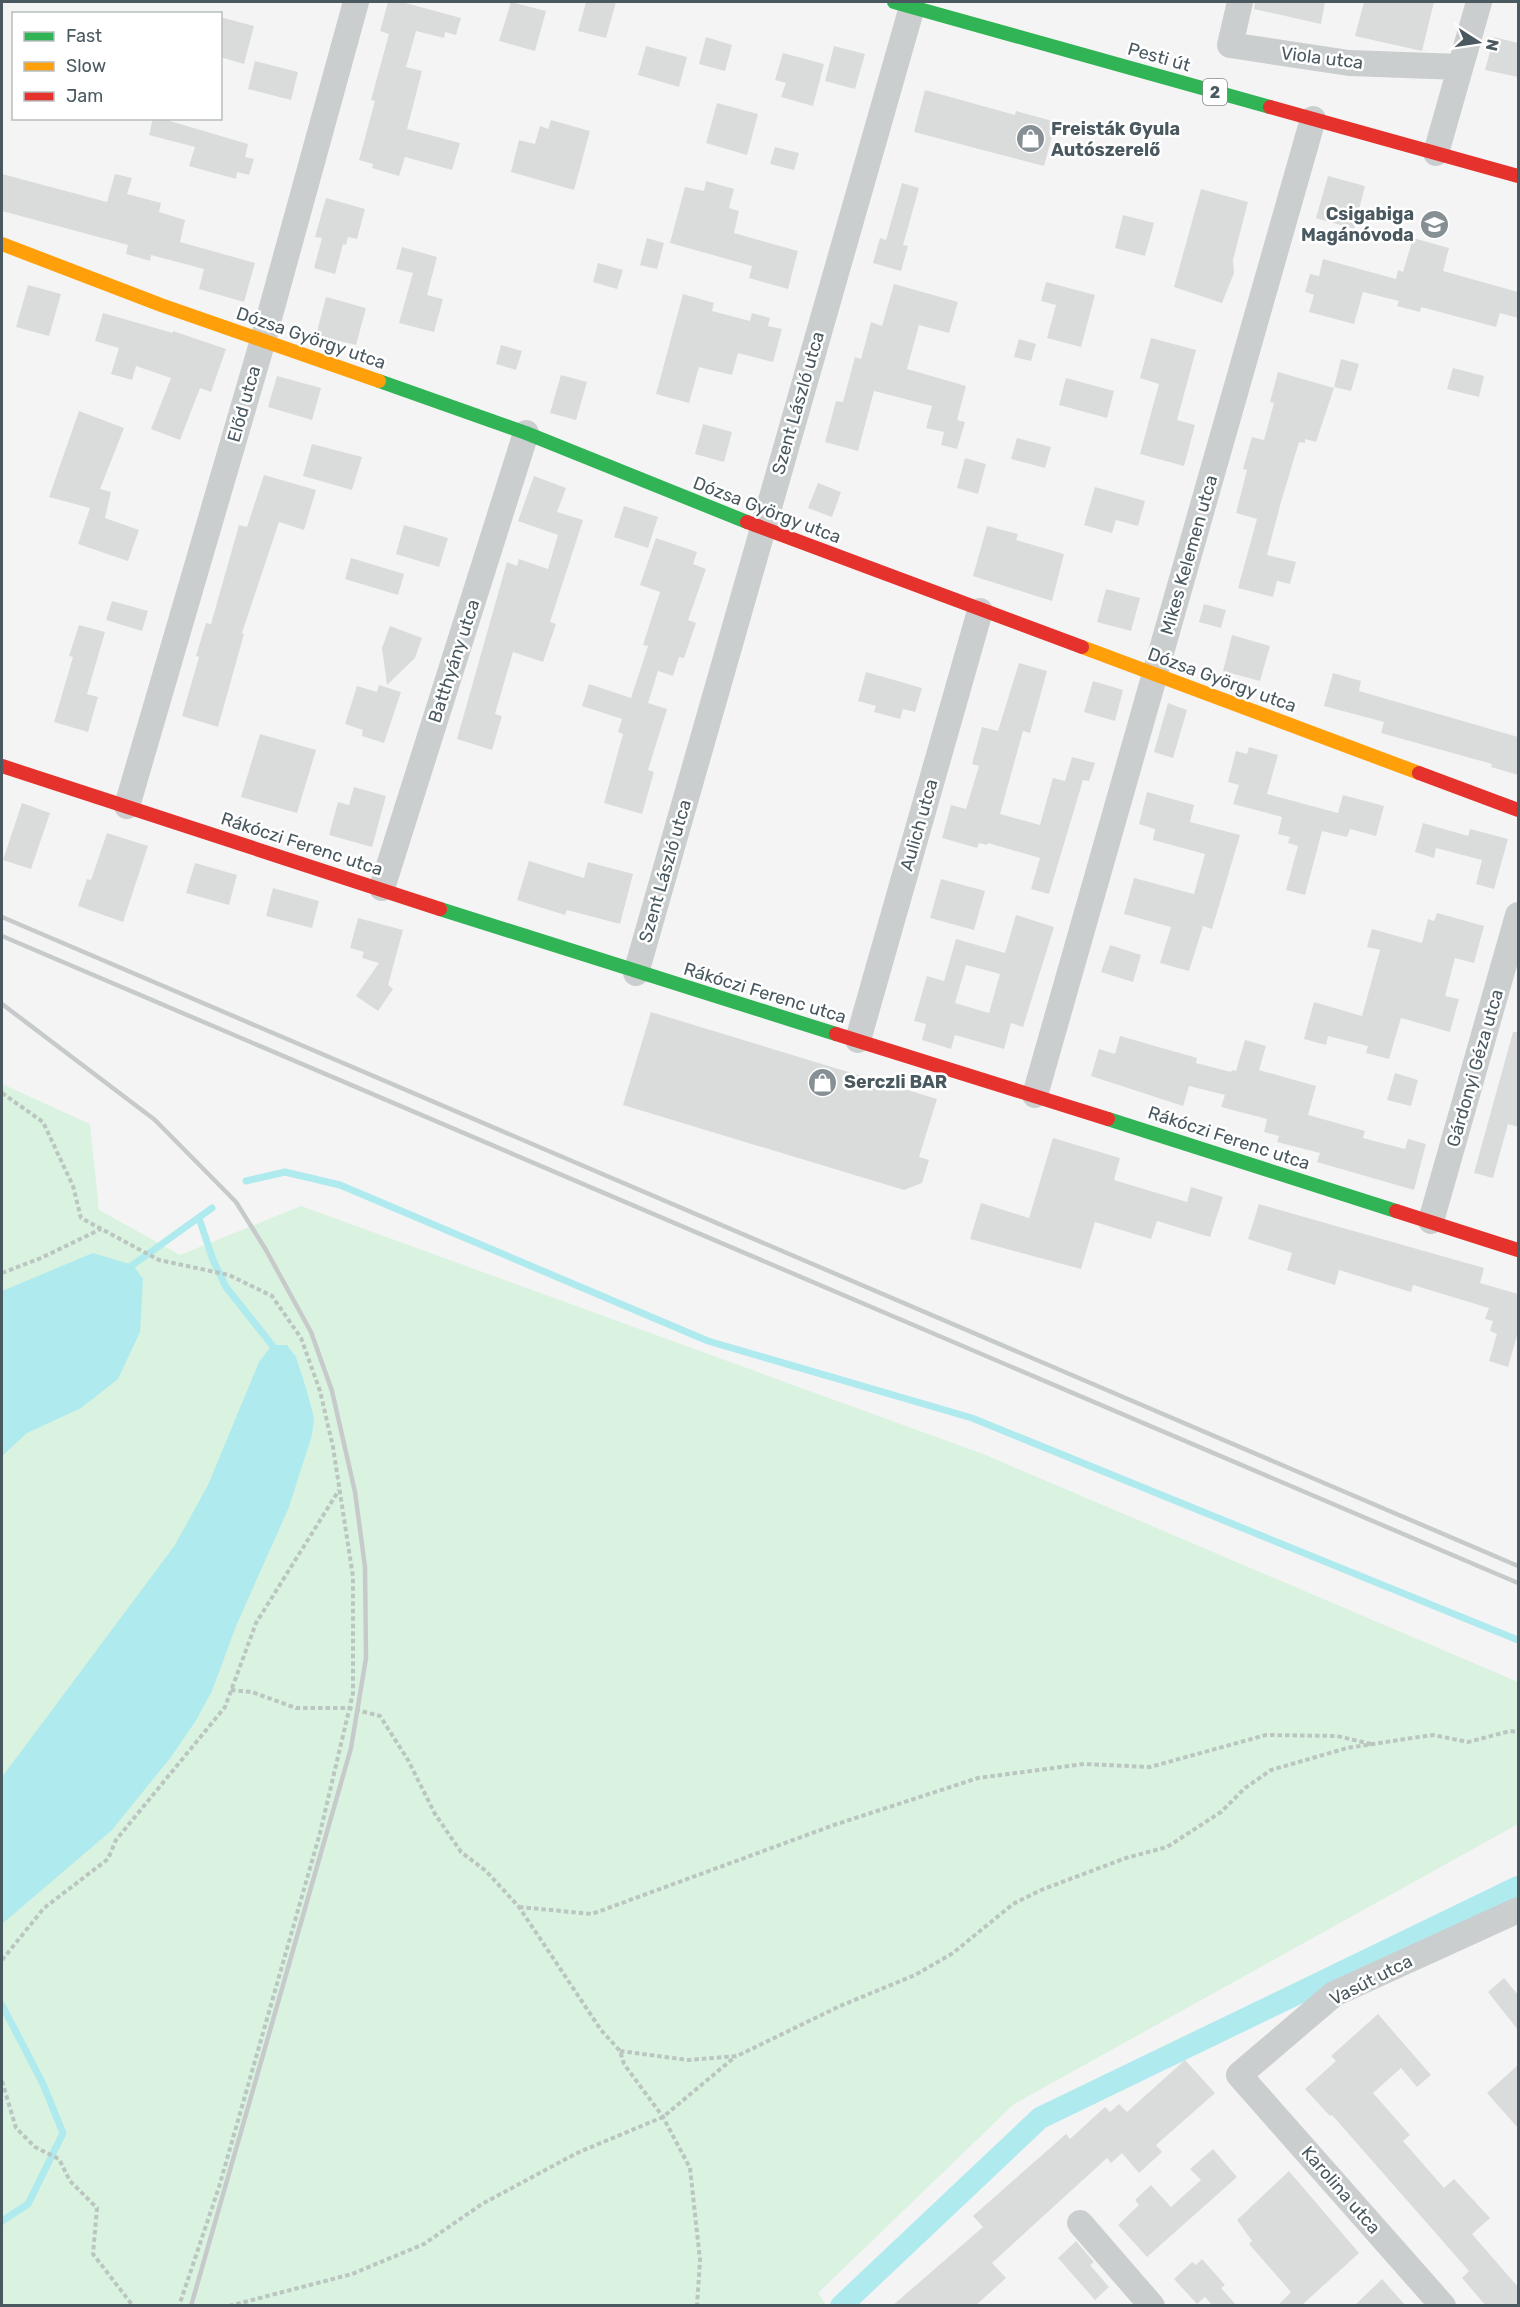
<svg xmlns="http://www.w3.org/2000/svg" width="1520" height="2307" font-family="Rubik,sans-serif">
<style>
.green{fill:#daf2e0}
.water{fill:#afeaee}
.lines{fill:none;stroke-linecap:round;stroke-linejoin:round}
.stream{stroke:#afeaee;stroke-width:7}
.canal{stroke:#afeaee;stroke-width:22}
.building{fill:#dadcdc;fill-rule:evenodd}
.path{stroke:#bbc6c1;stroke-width:4;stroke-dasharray:4.5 3;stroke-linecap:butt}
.street{stroke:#cbcecf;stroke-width:26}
.fast{stroke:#30b455;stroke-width:14}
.slow{stroke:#ff9f0a;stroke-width:14}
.jam{stroke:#e5322d;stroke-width:14}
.rail{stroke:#c7caca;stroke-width:4.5}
.labels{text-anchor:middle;stroke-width:5;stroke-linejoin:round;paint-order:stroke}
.shield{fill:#fff;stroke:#808b90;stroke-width:1.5}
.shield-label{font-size:16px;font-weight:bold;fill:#4a5960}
.street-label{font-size:18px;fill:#4a5960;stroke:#fff}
.poi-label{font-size:18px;font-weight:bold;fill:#4a5960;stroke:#fff;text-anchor:start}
</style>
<rect width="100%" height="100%" fill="#f4f4f4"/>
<path class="green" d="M2 1084 90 1124 99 1210 180 1255 301 1206 983 1454 1518 1682V1824L1014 2104 818 2293 826 2305 2 2306Z"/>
<path class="water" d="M93 1253 133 1265 143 1279 140 1332 118 1379 81 1408 27 1433 2 1456V1291Z
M272 1345H287L296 1357 306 1388 314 1418 312 1435 289 1507 236 1626 212 1691 195 1722 171 1757 112 1830 2 1924V1777L175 1545 208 1485 259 1362Z"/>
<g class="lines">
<path class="stream" d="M246 1181 285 1172 340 1185 708 1341 972 1418 1518 1640
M199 1218 213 1260 226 1287 272 1345
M127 1269 212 1208
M2 2005 43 2084 63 2133 28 2204 2 2221"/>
<path class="canal" d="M841 2306 1040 2118 1518 1887"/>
</g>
<path class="building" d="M388 2H402L461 18 456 35 445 32 444 38 416 31 406 67 422 71 407 129 460 143 452 170 405 157 399 176 372 168 373 164 359 160 375 101 371 100 389 34 380 31Z
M511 2 546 11 535 51 499 41Z
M586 2H616L606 38 578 31Z
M1255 2H1325L1321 24 1254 9Z
M1364 2H1434L1422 51 1355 36Z
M220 17 254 26 244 64 220 57Z
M706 37 732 45 725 71 699 64Z
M1494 37 1518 43V77L1485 70Z
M646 46 687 57 679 87 638 75Z
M834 46 865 54 855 89 825 81Z
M783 53 824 64 813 106 781 97 786 83 775 80Z
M255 61 298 72 291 100 248 89Z
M925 90 1015 115 1016 111 1056 122 1044 166 914 132Z
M717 103 758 114 747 155 706 143Z
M153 118H171L170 121 248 144 245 157 254 159 249 175 237 172 236 179 189 166 195 147 149 135Z
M551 120 590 131 574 190 511 172 519 140 535 144 540 126 548 129Z
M775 147 799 153 794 170 770 164Z
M2 174 107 202 115 174 132 178 127 194 161 203 159 212 185 220 180 242 255 263 244 302 199 289 204 269 151 255 150 261 126 254 128 245 2 211Z
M1328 176 1365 186 1354 229 1316 218Z
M706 181 734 189 729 208 739 211 734 233 798 251 788 289 749 278 752 266 670 243 685 187 704 191Z
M902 183 919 188 903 245 908 246 901 271 873 263 880 238 886 240Z
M1201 189 1248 202 1233 260 1234 273 1222 303 1174 287Z
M326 198 365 209 357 239 348 237 346 245 343 244 335 274 314 268 322 238 315 237Z
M1123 215 1154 223 1145 256 1115 248Z
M647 238 664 243 657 269 640 265Z
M1413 238 1449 248 1443 271 1518 292V318L1500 313 1496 327 1421 307 1420 312 1397 306 1399 301 1363 292 1354 324 1309 312 1314 295 1305 292 1310 274 1319 276 1323 259 1396 279 1398 270 1403 272Z
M402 247 437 257 427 295 443 299 434 332 399 323 413 273 396 269Z
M598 263 623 270 617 289 593 282Z
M1046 282 1095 295 1081 347 1047 338 1056 305 1041 301Z
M894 284 958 302 949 333 919 325 907 369 966 386 957 420 965 422 957 449 941 445 944 432 926 428 932 406 874 391 858 451 825 442 836 401 843 402 855 357 861 359 871 322 882 326Z
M28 285 61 294 49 336 16 327Z
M683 294 714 303 712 311 750 321 752 313 770 318 768 326 782 329 773 362 738 353 732 375 699 367 689 403 656 394Z
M326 297 366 308 356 345 316 335Z
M103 313 173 333V331L226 349 211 392 200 388 180 440 151 429 171 378 136 366 132 380 111 374 119 348 95 341Z
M1151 338 1196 350 1177 420 1195 425 1184 466 1140 454 1159 384 1140 378Z
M1019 339 1036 344 1031 361 1014 357Z
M501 345 522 351 516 370 496 364Z
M1341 359 1359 364 1351 391 1334 387Z
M1453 368 1484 376 1479 397 1447 389Z
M1278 372 1334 388 1316 442 1305 439V443L1299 442 1281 502 1267 555 1296 562 1290 584 1277 581 1273 597 1238 588 1257 519 1236 513 1247 470 1243 469 1252 437 1264 440 1274 403 1270 402Z
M561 375 587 382 576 420 550 413Z
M277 376 321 388 312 420 268 407Z
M1066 378 1114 391 1107 418 1059 405Z
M79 411 124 428 100 489 111 492 105 518 139 530 128 561 78 544 90 508 49 497Z
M703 424 732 432 724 462 695 454Z
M1017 438 1051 447 1045 468 1011 459Z
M312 444 362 457 352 490 303 476Z
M965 458 986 464 978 494 957 488Z
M264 475 316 490 304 530 279 522 242 633 244 634 218 727 182 716 199 657 196 656 206 623 211 624 239 525 247 527Z
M534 476 566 488 557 512 583 520 550 622 556 624 543 662 513 652 495 714 502 716 492 750 457 739 507 562 517 566 519 559 548 569 558 535 518 521Z
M818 483 841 492 832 517 808 508Z
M1095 487 1145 501 1138 526 1116 520 1112 533 1084 525Z
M624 506 658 517 648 548 614 537Z
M404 525 448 538 439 567 396 554Z
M987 526 1018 534 1016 540 1064 554 1052 601 973 576Z
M656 538 697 552 693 564 706 569 688 620 696 623 684 658 679 657 673 676 658 671 648 703 667 709 648 770 654 772 642 814 604 803 623 734 618 732 622 719 582 706 589 684 631 698 648 646 643 645 660 592 640 585Z
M351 558 404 574 398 595 345 579Z
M1106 589 1140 598 1131 631 1097 622Z
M112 601 148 611 142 631 106 620Z
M1204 604 1226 610 1221 628 1199 622Z
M79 625 105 632 87 694 98 697 88 732 54 722 73 657 69 656Z
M390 626 422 638 415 658 387 685 382 648Z
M1232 635 1270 646 1260 681 1223 671Z
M1019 663 1047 671 1030 733 1023 731 1000 814 1040 825 1053 778 1065 781 1072 757 1095 763 1089 781 1083 780 1049 894 1031 889 1040 858 988 843 987 845 979 843 977 848 942 838 951 805 966 809 979 766 972 764 982 727 998 731Z
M866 672 922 688 915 712 903 709 900 719 874 712 876 706 858 701Z
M1333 673 1361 681 1359 691 1518 737V775L1491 767 1492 764 1381 733 1384 722 1324 706Z
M1093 681 1123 690 1115 721 1084 712Z
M379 685 401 692 384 743 362 736 363 730 345 724 357 686 377 692Z
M1168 703 1187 710 1173 758 1154 752Z
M260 734 316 750 297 813 241 797Z
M1249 747 1278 755 1267 794 1338 813 1343 795 1384 806 1376 836 1350 829 1347 837 1322 831 1305 895 1286 890 1298 846 1288 843 1290 837 1278 834 1282 817 1233 804 1239 785 1228 782 1236 751 1247 754Z
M354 787 386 796 372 847 329 835 338 802 349 805Z
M1147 792 1194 805 1190 822 1240 835 1212 929 1203 926 1189 971 1160 963 1171 927 1124 914 1134 878 1194 894 1205 854 1153 840 1155 829 1139 824Z
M22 803 50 813 31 869 3 860Z
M1423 823 1468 836 1470 829 1508 839 1494 889 1476 884 1482 860 1436 848 1434 858 1415 852Z
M107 833 148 846 123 922 78 906 87 879 91 880Z
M529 861 584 878 588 862 633 874 620 924 567 910 565 915 517 900Z
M195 863 237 875 229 905 186 893Z
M941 879 985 891 974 930 930 918Z
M273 888 319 901 312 928 266 916Z
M1437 913 1484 926 1474 963 1455 958 1445 996 1459 999 1450 1032 1401 1018 1389 1059 1366 1053 1368 1046 1328 1036 1326 1045 1304 1039 1314 1002 1362 1016 1380 950 1367 947 1372 929 1422 943 1428 919 1434 921Z
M1016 915 1054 927 1023 1027 1011 1023 1004 1049 955 1035 951 1049 922 1040 926 1024 914 1021 927 976 944 981 956 939 1005 953ZM966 965 1000 974 989 1013 955 1003Z
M358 918 403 930 388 985 393 989 378 1011 356 996 379 963 362 958 364 952 350 948Z
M1110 945 1141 955 1133 982 1101 972Z
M651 1012 937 1099 919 1157 929 1160 922 1183 904 1190 623 1105Z
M1513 1032H1518V1127L1508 1124 1493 1178 1474 1173Z
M1120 1036 1197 1058 1196 1063 1231 1072 1232 1070 1236 1071 1245 1040 1266 1046 1259 1070 1316 1086 1308 1115 1365 1131 1363 1138 1405 1149 1408 1139 1426 1144 1414 1190 1317 1162 1320 1153 1277 1142 1279 1136 1264 1132 1267 1119 1221 1107 1225 1095 1189 1086 1183 1106 1091 1076 1099 1049 1115 1054Z
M1395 1073 1418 1080 1411 1106 1387 1100Z
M1053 1138 1120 1158 1114 1180 1187 1202 1191 1187 1223 1197 1210 1237 1157 1221 1151 1239 1095 1222 1081 1269 970 1239 981 1203 1029 1218Z
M1259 1204 1484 1268 1480 1283 1518 1294V1332L1508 1367 1489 1361 1497 1334 1490 1331 1493 1321 1485 1319 1489 1308 1413 1285 1411 1292 1339 1270 1335 1285 1287 1270 1292 1253 1248 1239Z
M1504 1978 1518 1995V2030L1488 1992Z
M1378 2014 1431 2075 1417 2087 1401 2068 1373 2093 1410 2135 1403 2141 1444 2188 1454 2179 1490 2218 1472 2234 1518 2287V2306H1486L1462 2278 1469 2271 1332 2115 1330 2116 1305 2089 1336 2061 1331 2056Z
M1185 2060 1215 2093 1156 2145 1162 2152 1139 2173 1122 2153 1111 2163 1107 2158 992 2263 1006 2278 975 2306H892L983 2227 973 2216 1066 2134 1070 2139 1105 2107 1110 2112 1119 2104 1127 2112Z
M1518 2065V2128L1487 2093Z
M1213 2149 1237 2177 1147 2257 1118 2225 1139 2205 1135 2200 1151 2185 1171 2207 1201 2180 1190 2169Z
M1289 2171 1359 2253 1301 2306H1277L1291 2292 1249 2244 1252 2241 1237 2220Z
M1076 2241 1094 2262 1090 2265 1109 2287 1095 2300 1058 2258Z
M1202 2259 1225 2285 1221 2288 1237 2306H1213L1205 2297 1197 2304 1174 2279 1192 2262 1196 2265Z
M1382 2279 1406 2306H1354Z"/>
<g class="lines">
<path class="path" d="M2 1093 43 1122 73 1186 81 1218 159 1260 229 1275 272 1296 301 1338 320 1391 333 1447 353 1577V1693L320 1833 219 2187 179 2306
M2 1273 41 1258 101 1229
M231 1690 252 1692 296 1708H349L380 1716 408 1760 435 1814 461 1852 486 1871 519 1907 601 2030 620 2051 624 2064 663 2117 690 2168 700 2260 697 2306
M519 1907 592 1914 834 1825 978 1778 1084 1764 1150 1767 1266 1735 1337 1736 1371 1744
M2 1960 44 1908 108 1859 116 1840 225 1707 256 1623 339 1490
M620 2051 688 2060 737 2056 840 2006 915 1975 953 1953 1013 1904 1041 1890 1126 1858 1167 1847 1221 1812 1245 1788 1271 1770 1347 1748 1412 1738 1433 1735 1468 1742 1510 1731 1518 1732
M2 2081 16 2128 35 2147 59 2159 70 2181 97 2208 93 2254 133 2306
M179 2306H207
M229 2306 352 2274 424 2244 482 2204 577 2153 663 2117 736 2056"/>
<path class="street" d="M1240 2 1230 45 1349 63 1460 67
M1436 153 1479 2
M127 806 263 340 356 2
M382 888 526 433
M636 973 912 7
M858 1040 980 611
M1035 1095 1313 119
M1431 1221 1518 915
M1080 2223 1152 2306
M1443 2306 1239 2075 1334 1994 1518 1910"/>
<path class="fast" d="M894 2 1270 107
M379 381 526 433 747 522
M440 909 836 1034
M1108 1119 1396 1211"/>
<path class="slow" d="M2 244 161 305 379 381
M1082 647 1419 773"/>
<path class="jam" d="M1270 107 1518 176
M747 522 1082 647
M2 766 440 909
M1419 773 1518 810
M836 1034 1108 1119
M1396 1211 1518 1250"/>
<path class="rail" d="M2 917 1518 1566
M2 936 1518 1583
M2 1004 155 1120 236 1202 266 1250 311 1332 332 1391 355 1492 365 1567 366 1658 351 1748 191 2306"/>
</g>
<defs>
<symbol id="shop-disc" viewBox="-11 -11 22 22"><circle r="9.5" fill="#868f94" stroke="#fff"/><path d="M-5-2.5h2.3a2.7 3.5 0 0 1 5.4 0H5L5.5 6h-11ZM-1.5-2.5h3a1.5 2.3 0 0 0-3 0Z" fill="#fff"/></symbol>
<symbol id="school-disc" viewBox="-11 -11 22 22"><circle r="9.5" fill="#868f94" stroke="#fff"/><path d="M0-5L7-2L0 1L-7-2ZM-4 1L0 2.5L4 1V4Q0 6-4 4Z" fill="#fff"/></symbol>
</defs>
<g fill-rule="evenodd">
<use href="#shop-disc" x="1014" y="122" width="33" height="33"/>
<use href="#school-disc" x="1418" y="208" width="33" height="33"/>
<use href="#shop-disc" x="806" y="1066" width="33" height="33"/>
</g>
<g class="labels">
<rect class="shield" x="1203" y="79" width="24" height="26" rx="4.5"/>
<g class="shield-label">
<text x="1215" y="98">2</text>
</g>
<g class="street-label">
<text transform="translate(1159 57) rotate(16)" y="6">Pesti út</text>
<text transform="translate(1322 58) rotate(7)" y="6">Viola utca</text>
<text transform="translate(311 338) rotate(19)" y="6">Dózsa György utca</text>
<text transform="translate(798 403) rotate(-74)" y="6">Szent László utca</text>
<text transform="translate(244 404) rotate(-74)" y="6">Előd utca</text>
<text transform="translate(767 510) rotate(21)" y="6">Dózsa György utca</text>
<text transform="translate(1189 555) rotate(-74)" y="6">Mikes Kelemen utca</text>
<text transform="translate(454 661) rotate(-72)" y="6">Batthyány utca</text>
<text transform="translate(1222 680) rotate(20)" y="6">Dózsa György utca</text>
<text transform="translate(919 825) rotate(-74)" y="6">Aulich utca</text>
<text transform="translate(302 844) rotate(18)" y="6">Rákóczi Ferenc utca</text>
<text transform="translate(665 871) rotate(-74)" y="6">Szent László utca</text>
<text transform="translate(765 993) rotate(17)" y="6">Rákóczi Ferenc utca</text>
<text transform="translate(1475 1068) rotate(-74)" y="6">Gárdonyi Géza utca</text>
<text transform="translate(1229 1138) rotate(18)" y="6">Rákóczi Ferenc utca</text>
<text transform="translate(1371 1980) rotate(-27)" y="6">Vasút utca</text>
<text transform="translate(1341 2190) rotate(49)" y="6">Karolina utca</text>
</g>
<g class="poi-label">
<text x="1051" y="135">Freisták Gyula<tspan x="1051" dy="21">Autószerelő</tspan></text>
<text x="1414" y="220" text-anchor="end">Csigabiga<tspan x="1414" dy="21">Magánóvoda</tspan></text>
<text x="844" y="1088">Serczli BAR</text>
</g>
</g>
<rect width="1520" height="2307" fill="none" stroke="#4a5960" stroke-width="6"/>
<rect x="12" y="12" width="210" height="108" fill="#ffffff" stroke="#b7bdbf" stroke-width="1.5"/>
<rect x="24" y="32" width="30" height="9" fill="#30b455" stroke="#b7bdbf" stroke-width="1.5"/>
<text x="66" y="42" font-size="18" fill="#4a5960">Fast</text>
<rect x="24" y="62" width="30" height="9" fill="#ff9f0a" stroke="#b7bdbf" stroke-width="1.5"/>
<text x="66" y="72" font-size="18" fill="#4a5960">Slow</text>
<rect x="24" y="92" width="30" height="9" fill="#e5322d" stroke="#b7bdbf" stroke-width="1.5"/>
<text x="66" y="102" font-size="18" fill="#4a5960">Jam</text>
<g transform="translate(1478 42) rotate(102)" stroke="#ffffff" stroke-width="4.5" paint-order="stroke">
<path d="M0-4.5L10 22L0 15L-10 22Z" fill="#4a5960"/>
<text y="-9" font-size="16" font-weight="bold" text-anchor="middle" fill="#4a5960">N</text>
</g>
</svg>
